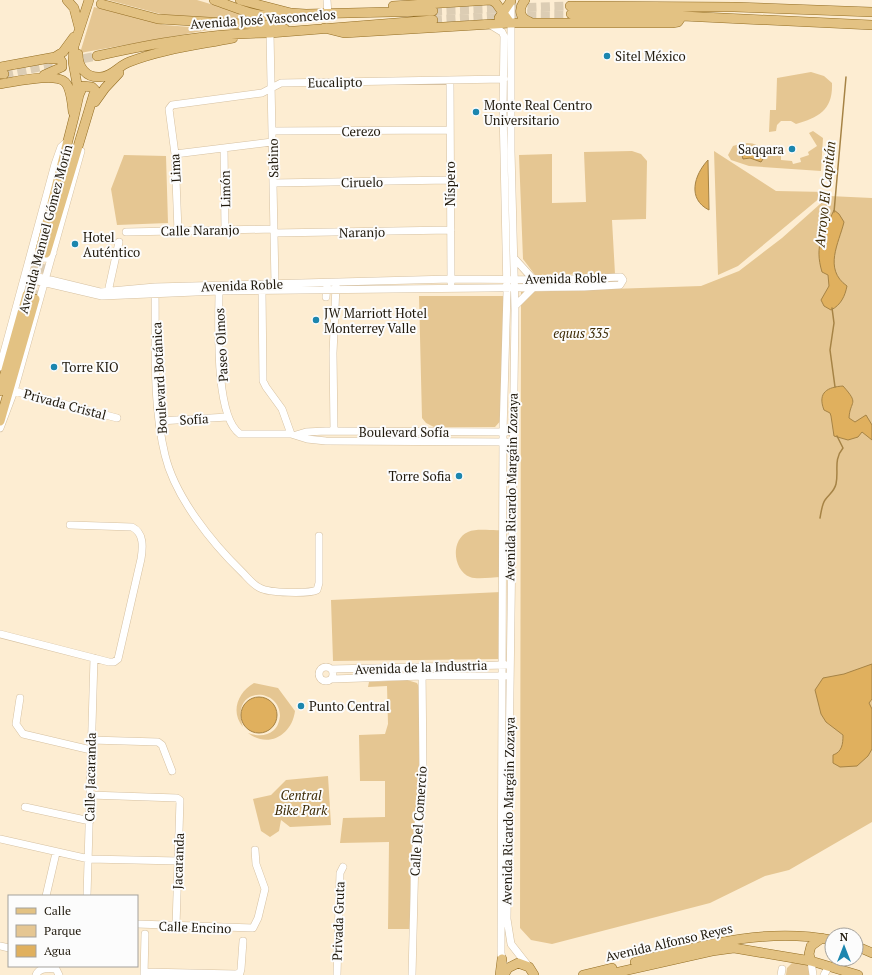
<svg xmlns="http://www.w3.org/2000/svg" width="872" height="975" font-family="'PT Serif',serif">
<style>
.green{fill:#e5c692}
.water{fill:#e0b05e;stroke:#a68345}
.lines{fill:none;stroke-linecap:round;stroke-linejoin:round}
.stream{stroke:#a68345;stroke-width:1.5}
.major-tunnel{stroke:#dccdb4;stroke-width:9;stroke-dasharray:9 4.5;stroke-linecap:butt}
.minor-casing{stroke:#d6c1a1;stroke-width:8}
.major-casing{stroke:#936d23;stroke-width:10}
.minor{stroke:#fff;stroke-width:7}
.major{stroke:#e3c283;stroke-width:9}
.poi-dot{fill:#1c86ae;stroke:#fcfcfc;stroke-width:1.5}
.labels{text-anchor:middle;stroke-width:4;stroke-linejoin:round;paint-order:stroke}
.street-label{font-size:13px;fill:#20190c;stroke:#fcfcfc}
.poi-label{font-size:13px;fill:#20190c;stroke:#fcfcfc;text-anchor:start}
.park-label{font-size:13px;font-style:italic;fill:#3e2b06;stroke:#fcfcfc}
.water-label{font-size:14px;font-style:italic;fill:#3d2a05;stroke:#fcfcfc}
</style>
<rect width="100%" height="100%" fill="#fdedd2"/>
<path class="green" d="M108 0H197L271 22 168 16Z
M94 7 165 25 214 29 80 53Z
M811 72 824 76 832 83C833 110 819 117 796 124L791 121H781L777 125 776 131 769 132 770 110H776L777 78Z
M813 131 823 138 821 171 749 166 731 160 728 155 733 146C761 136 759 154 781 156V160L792 161 793 164 801 162 800 158 809 155 808 152 817 146 809 133Z
M632 151 641 154 647 161 646 219 612 220 615 274 535 275 523 259 519 155 552 154V203L586 202 584 152Z
M714 151 776 191 827 192 738 266 718 275Z
M124 155 166 156 168 223 117 225 111 189Z
M829 196 872 198V822L789 870 765 876 710 903 552 944 531 940 520 928 521 292 701 286 739 271 782 238Z
M419 296H503V418L495 427H434L426 423 422 418Z
M502 530 501 577C492 577 478 580 470 577 453 570 450 540 468 532 477 528 492 531 502 530Z
M501 592 502 659 333 661 331 600Z
M407 680 417 683 419 687 420 750 418 794 410 861V929H388L389 842 340 843 343 818 385 817V781H360L359 735 385 734 388 724 387 686 368 687 369 682Z
M254 683 278 688 295 711C292 735 268 749 248 733 257 736 266 737 274 730 278 726 279 722 280 716 280 686 229 686 243 727 230 712 238 692 254 683Z
M328 776 331 825 290 827 281 820 279 831 270 837 261 831 253 799 271 795 286 780Z
M793 962 809 965 810 975H786L787 968Z"/>
<path class="water" d="M743 152 759 153 763 159 761 162 750 158 743 159 742 155Z
M708 160 709 210C687 199 694 175 708 160Z
M834 210 839 214 844 222C839 243 823 269 847 286 845 296 841 305 831 310L824 306 821 300 829 286 828 275 822 272C814 245 823 234 834 210Z
M843 386C860 405 850 400 849 418L855 422 866 415 872 425V440L862 432 858 437 848 440 834 436 831 416 830 413 824 410C817 392 828 387 843 386Z
M872 664V699L869 703 872 709V749L868 756 857 766 840 767 833 763V755C842 752 843 744 843 735L826 722 821 714 815 690 823 678 844 674Z
M241 715a18 18 0 1 1 36 0a18 18 0 1 1-36 0Z"/>
<g class="lines">
<path class="stream" d="M834 212 846 77
M832 308 834 323 830 350 835 387
M820 518C821 513 822 504 825 500 829 494 834 492 836 484 839 471 833 460 843 448L837 436"/>
<path class="major-tunnel" d="M433 11 570 6
M433 20 528 14H571
M4 74 97 56
M27 295 39 254
M35 299 46 253"/>
<defs>
<path id="minor" d="M327 0 328 15
M511 0V151L515 310 507 919 511 944 529 967
M489 24 502 32 504 36 503 110 507 292 503 432 501 953 503 964
M270 33 275 284
M450 80 451 283
M272 131 450 130
M224 148 225 230
M175 154 272 142
M273 183 450 180
M178 231 175 154 169 109 172 105 262 93 281 83 504 79
M126 232 274 229
M274 233 451 230
M35 253C40 261 47 259 53 253
M514 258 533 279
M25 278 102 296 219 291 584 287 620 285 623 280 621 277 547 280 451 279 155 287 100 292 26 274
M155 289C156 343 152 402 165 455 175 497 212 543 242 572 248 578 253 585 260 588 269 593 308 594 317 590L319 583V536
M262 290 263 381 266 387 282 409 291 434
M219 291C219 321 214 416 240 434H291L307 439 326 441 507 442
M108 292 119 242
M326 297 327 285
M515 306 533 288
M0 367 55 164 61 147 68 141
M14 391 117 418
M159 421 228 417
M0 428 14 391 81 151
M334 431 333 353 336 286
M296 435 306 432 326 431 507 432
M0 634 109 662H114L118 659 141 559C143 547 144 533 132 527L70 525
M319 674a7 7 0 1 1 14 0a7 7 0 1 1-14 0Z
M331 669 506 665
M332 679 423 676H505
M20 698 16 724 23 734 91 750
M91 740 158 742 162 745 172 771
M90 795 177 798 180 800 176 926
M25 807 90 821
M0 839 89 859 179 861
M46 896 56 853
M87 896 94 658
M137 924 253 928 258 918 265 889 256 864 255 850
M0 946 9 948
M811 961 813 975
M144 972 236 974 240 973 241 969 243 941
M36 975C39 967 49 968 56 969L59 975
M144 975 145 934
M337 975 340 873 343 867
M412 975 415 856 423 773 422 667
M781 975 782 969
M824 975 829 966"/>
<path id="major" d="M67 0 74 8 79 27
M214 0C238 8 264 22 290 14
M240 0 291 13 306 14 433 11
M525 0C518 9 519 18 530 22
M101 4 158 19 277 26 285 29
M393 6 491 0 496 3 510 23
M570 6 734 7 872 12
M571 14 682 16 872 25
M499 18 511 1
M324 28 344 33 510 23H672L678 22 682 16
M78 54C78 67 86 78 100 77 112 77 118 66 129 62 162 49 198 45 233 38
M97 56C155 43 211 33 270 33L433 20
M0 67 55 57 63 52 74 37
M0 74H4
M44 75 62 67V62L60 59H50
M0 84C14 82 55 72 65 82 71 88 72 103 73 112
M95 102 105 88 119 73
M46 253 95 90 92 87 83 86 79 95
M39 254 74 117 79 95 73 62 74 46 89 0
M0 391 27 295
M0 421 35 299
M856 946 872 953
M811 961 809 954 811 946 822 938
M635 962C700 946 764 927 832 940
M500 975 502 959
M504 975 508 968 518 963 529 967 534 975
M583 975 612 968
M606 975 712 951 734 948 811 961 858 975"/>
</defs>
<use href="#minor" class="minor-casing"/>
<use href="#major" class="major-casing"/>
<use href="#minor" class="minor"/>
<use href="#major" class="major"/>
</g>
<g class="poi-dot">
<circle cx="607" cy="56" r="4"/>
<circle cx="476" cy="112" r="4"/>
<circle cx="792" cy="149" r="4"/>
<circle cx="75" cy="244" r="4"/>
<circle cx="316" cy="320" r="4"/>
<circle cx="54" cy="367" r="4"/>
<circle cx="459" cy="476" r="4"/>
<circle cx="301" cy="706" r="4"/>
</g>
<g class="labels">
<g class="street-label">
<text transform="translate(263 19) rotate(-4)" y="5">Avenida José Vasconcelos</text>
<text transform="translate(335 82) rotate(-1)" y="5">Eucalipto</text>
<text transform="translate(361 131) rotate(-1)" y="5">Cerezo</text>
<text transform="translate(273 158) rotate(-91)" y="5">Sabino</text>
<text transform="translate(175 168) rotate(-93)" y="5">Lima</text>
<text transform="translate(362 182) rotate(-1)" y="5">Ciruelo</text>
<text transform="translate(450 184) rotate(-90)" y="5">Níspero</text>
<text transform="translate(225 189) rotate(-91)" y="5">Limón</text>
<text transform="translate(45 229) rotate(-75)" y="5">Avenida Manuel Gómez Morín</text>
<text transform="translate(200 230) rotate(-1)" y="5">Calle Naranjo</text>
<text transform="translate(362 232) rotate(-1)" y="5">Naranjo</text>
<text transform="translate(566 278) rotate(-1)" y="5">Avenida Roble</text>
<text transform="translate(242 285) rotate(-2)" y="5">Avenida Roble</text>
<text transform="translate(221 345) rotate(-93)" y="5">Paseo Olmos</text>
<text transform="translate(159 378) rotate(-93)" y="5">Boulevard Botánica</text>
<text transform="translate(65 404) rotate(15)" y="5">Privada Cristal</text>
<text transform="translate(194 419) rotate(-3)" y="5">Sofía</text>
<text x="404" y="437">Boulevard Sofía</text>
<text transform="translate(511 487) rotate(-89)" y="5">Avenida Ricardo Margáin Zozaya</text>
<text transform="translate(421 667) rotate(-2)" y="5">Avenida de la Industria</text>
<text transform="translate(90 777) rotate(-89)" y="5">Calle Jacaranda</text>
<text transform="translate(508 811) rotate(-89)" y="5">Avenida Ricardo Margáin Zozaya</text>
<text transform="translate(418 821) rotate(-86)" y="5">Calle Del Comercio</text>
<text transform="translate(178 861) rotate(-88)" y="5">Jacaranda</text>
<text transform="translate(338 921) rotate(-88)" y="5">Privada Gruta</text>
<text transform="translate(195 927) rotate(2)" y="5">Calle Encino</text>
<text transform="translate(669 942) rotate(-13)" y="5">Avenida Alfonso Reyes</text>
</g>
<g class="poi-label">
<text x="615" y="61">Sitel México</text>
<text x="484" y="110">Monte Real Centro<tspan x="484" dy="15">Universitario</tspan></text>
<text x="784" y="154" text-anchor="end">Saqqara</text>
<text x="83" y="242">Hotel<tspan x="83" dy="15">Auténtico</tspan></text>
<text x="324" y="318">JW Marriott Hotel<tspan x="324" dy="15">Monterrey Valle</tspan></text>
<text x="62" y="372">Torre KIO</text>
<text x="451" y="481" text-anchor="end">Torre Sofia</text>
<text x="309" y="711">Punto Central</text>
</g>
<g class="park-label">
<text x="581" y="338">equus 335</text>
<text x="301" y="800">Central<tspan x="301" dy="15">Bike Park</tspan></text>
</g>
<g class="water-label">
<text transform="translate(825 194) rotate(-84)" y="5">Arroyo El Capitán</text>
</g>
</g>
<rect x="8" y="895" width="130" height="72" fill="#fcfcfc" stroke="#a4a19c"/>
<rect x="16" y="908" width="20" height="6" fill="#e3c283" stroke="#a4a19c"/>
<text x="44" y="915" font-size="12" fill="#20190c">Calle</text>
<rect x="16" y="925" width="20" height="12" fill="#e5c692" stroke="#a4a19c"/>
<text x="44" y="935" font-size="12" fill="#20190c">Parque</text>
<rect x="16" y="945" width="20" height="12" fill="#e0b05e" stroke="#a4a19c"/>
<text x="44" y="955" font-size="12" fill="#20190c">Agua</text>
<g transform="translate(844 947)"><circle r="19" fill="#fcfcfc" stroke="#a4a19c"/>
<path d="M0-3L7 15L0 10L-7 15Z" fill="#1c86ae"/>
<text y="-6" font-size="11" font-weight="bold" text-anchor="middle" fill="#20190c">N</text>
</g>
</svg>
